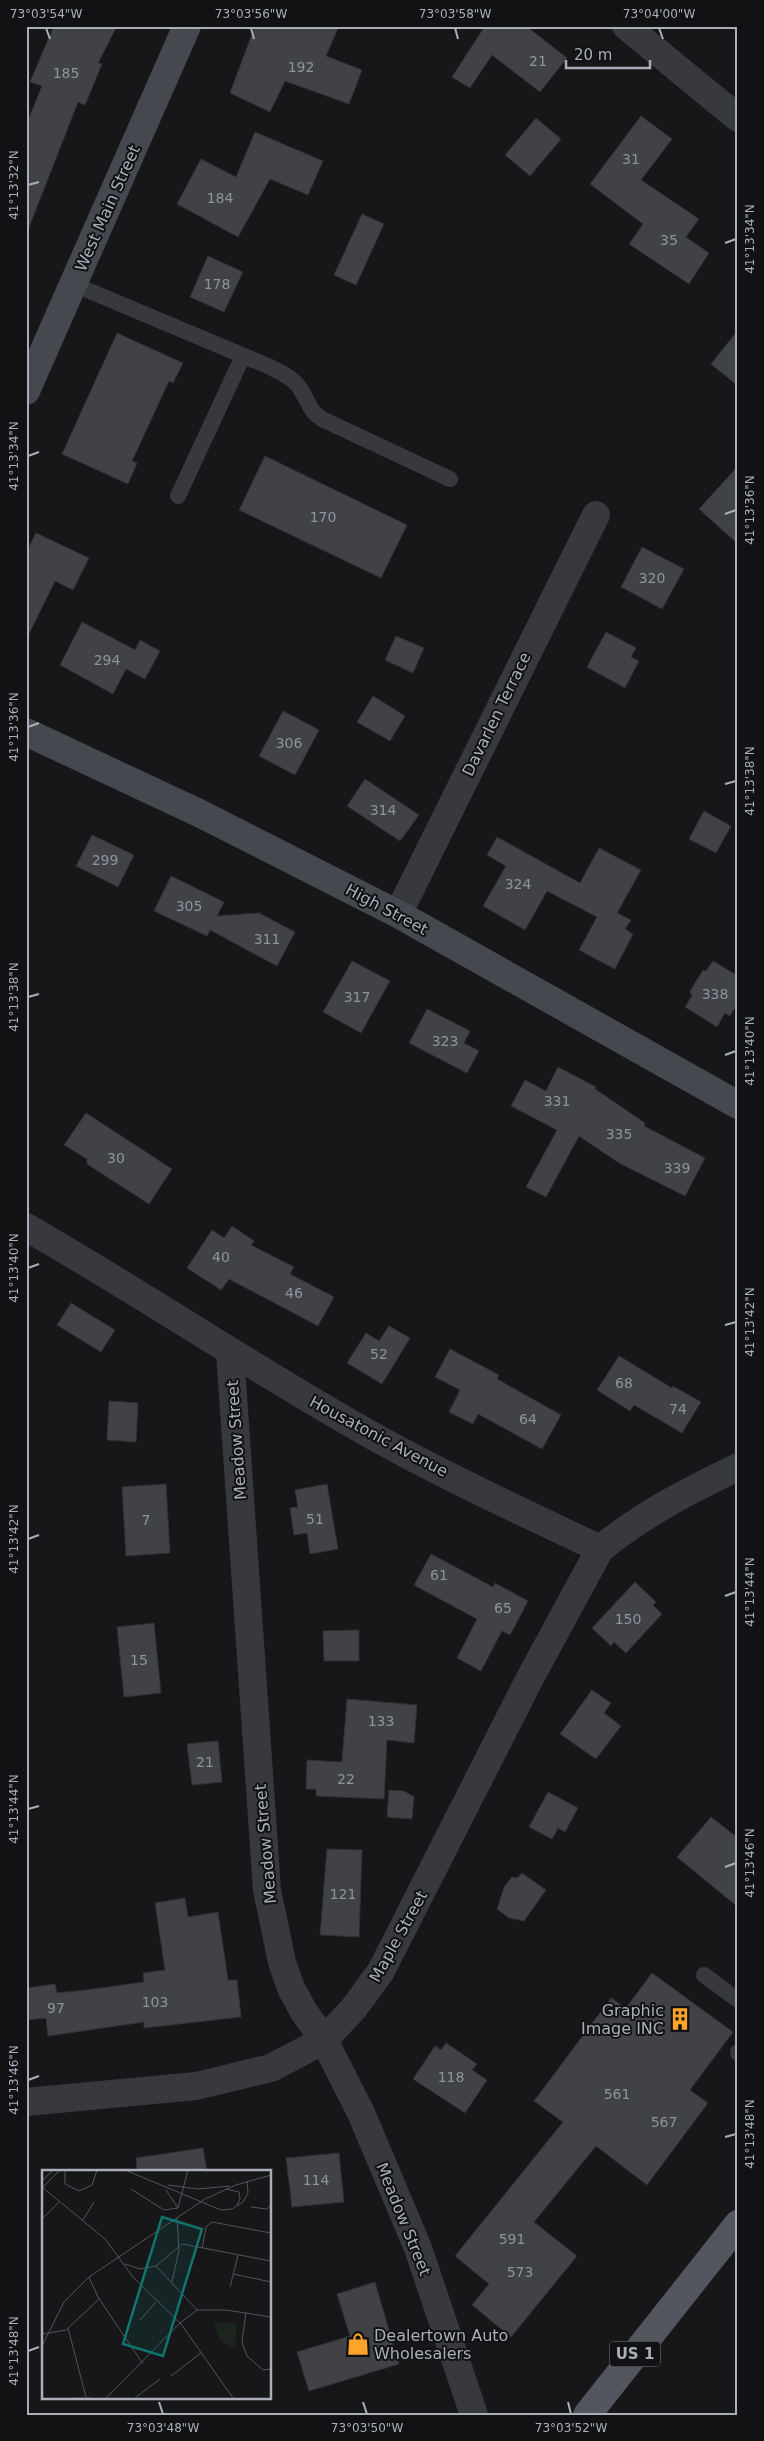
<svg xmlns="http://www.w3.org/2000/svg" width="764" height="2441" font-family="'DejaVu Sans',sans-serif">
<style>
.building{fill:#414246;stroke:#313135}
.lines{fill:none;stroke-linecap:round;stroke-linejoin:round}
.service{stroke:#37393e;stroke-width:16}
.minor{stroke:#37393e;stroke-width:28}
.secondary{stroke:#45484f;stroke-width:28}
.primary{stroke:#53565e;stroke-width:28}
.ticks{fill:none;stroke:#a8afba;stroke-width:2}
.labels{text-anchor:middle;stroke-width:4;stroke-linejoin:round;paint-order:stroke}
.number-label{font-size:14px;fill:#8e949d}
.shield{fill:#121214;stroke:#7b8088;stroke-width:1}
.shield-label{font-size:15px;font-weight:bold;fill:#a8afba}
.street-label{font-size:16px;fill:#a8afba;stroke:#121214}
.poi-label{font-size:16px;fill:#a8afba;stroke:#121214;text-anchor:end}
.inset-road{fill:none;stroke:#515459;stroke-width:1}
.view{fill:#0f766e;fill-opacity:0.15;stroke:#0f766e;stroke-width:2.5}
.inset-edge{fill:none;stroke:#a8afba;stroke-width:2.5}
.neatline{fill:none;stroke:#a8afba;stroke-width:2}
.ticks-label{font-size:12px;text-anchor:middle;fill:#a8afba}
</style>
<rect width="100%" height="100%" fill="#171719"/>
<path class="building" d="M54 26H117L98 63 102 64 85 105 78 102 28 230 26 125 42 86 30 82Z
M255 26H339L326 56 362 70 349 104 285 81 270 112 230 93Z
M485 26H526L567 58 540 92 492 55 470 88 452 77Z
M641 116 672 139 641 180 699 219 686 237 709 253 689 284 629 244 643 224 590 184Z
M536 118 561 139 530 176 505 155Z
M255 132 323 161 308 195 270 179 238 237 177 204 201 159 236 177Z
M362 214 384 224 356 285 334 275Z
M208 256 243 272 224 312 190 297Z
M738 330V386L711 364Z
M117 333 183 363 173 383 169 381 132 461 137 463 128 484 62 454Z
M265 456 407 525 381 578 239 510Z
M738 466V544L699 509Z
M36 533 89 558 73 590 55 581 26 640V553Z
M642 547 684 569 662 609 621 587Z
M82 622 135 650 140 640 160 651 145 679 126 669 113 694 60 665Z
M606 632 636 648 631 657 639 661 625 688 587 667Z
M396 636 424 648 413 673 385 660Z
M373 696 405 716 390 741 357 722Z
M283 711 319 730 295 775 259 756Z
M365 779 419 815 400 841 347 806Z
M704 811 731 826 716 853 689 839Z
M92 835 134 855 118 887 76 866Z
M497 837 580 883 599 848 641 870 617 913 631 920 625 929 633 934 615 969 579 950 597 917 547 891 525 930 483 906 506 866 487 855Z
M171 876 224 902 217 916 259 913 295 932 277 966 210 930 207 936 154 911Z
M352 961 390 981 361 1033 323 1012Z
M713 961 738 976V1002L730 1016 725 1013 717 1027 685 1007 692 996 690 991 703 970 706 971Z
M427 1009 470 1031 464 1043 479 1051 467 1073 409 1043Z
M558 1067 596 1087 595 1089 645 1123 644 1126 705 1158 685 1196 619 1163 579 1136 546 1197 526 1187 557 1130 511 1106 525 1080 546 1091Z
M86 1113 172 1169 149 1204 87 1164V1159L64 1145Z
M232 1226 254 1241 251 1245 294 1267 290 1274 334 1297 318 1326 229 1279 221 1290 187 1268 212 1230 224 1238Z
M71 1303 115 1330 101 1352 57 1325Z
M389 1326 410 1338 382 1384 347 1363 366 1333 379 1341Z
M450 1349 499 1375 497 1379 561 1415 542 1449 478 1414 473 1424 449 1412 460 1390 435 1377Z
M619 1356 672 1388 673 1386 701 1402 682 1433 634 1405 630 1411 597 1390Z
M109 1401 138 1403 136 1442 107 1440Z
M166 1484 170 1553 126 1556 122 1487Z
M327 1484 338 1549 310 1554 307 1533 294 1535 290 1508 298 1507 295 1490Z
M431 1554 493 1587 495 1583 528 1601 510 1635 502 1631 481 1671 457 1658 477 1619 414 1585Z
M635 1582 656 1602 653 1605 662 1614 626 1653 614 1642 611 1646 592 1628Z
M154 1623 161 1693 124 1697 117 1627Z
M359 1630V1661H324L323 1631Z
M592 1690 611 1703 604 1713 621 1726 596 1759 560 1734Z
M347 1699 417 1705 414 1743 387 1740 384 1799 316 1796V1789H306L307 1760 342 1762Z
M218 1741 222 1782 192 1785 187 1744Z
M389 1790 404 1791 414 1797 412 1819 387 1817Z
M548 1792 578 1808 565 1832 558 1828 552 1839 529 1827Z
M711 1817 738 1838V1907L677 1857Z
M327 1849 362 1850 359 1937 320 1935Z
M522 1873 546 1890 524 1921 509 1918 497 1909 504 1887 512 1877 517 1878Z
M185 1898 188 1917 218 1912 228 1980H237L241 2017 144 2028V2022L48 2036 46 2018 26 2020V1988L55 1984 57 1993 86 1990 144 1982 143 1973 165 1970 155 1903Z
M652 1973 733 2032 690 2090 708 2103 647 2185 596 2146 534 2222 577 2256 511 2337 472 2305 489 2284 455 2256 563 2122 534 2101 611 1998 626 2008Z
M446 2043 477 2064 472 2070 487 2080 465 2113 413 2079 435 2046 441 2050Z
M203 2148 207 2171H137L136 2158Z
M339 2153 344 2202 292 2207 286 2158Z
M375 2282 399 2364 309 2391 297 2352 350 2336 337 2294Z"/>
<g class="lines">
<path class="service" d="M73 284 268 366C280 372 294 378 301 390 309 402 309 411 322 419L450 479
M178 496 243 356
M704 1975 738 2000
M738 2052V2053"/>
<path class="minor" d="M626 26 738 118
M398 914 596 515
M26 1227C143 1294 255 1370 373 1436 446 1477 525 1513 600 1549 645 1513 686 1492 738 1467
M230 1352 267 1890 282 1962 291 1988 304 2012 324 2040 361 2113 418 2248 474 2415
M26 2102 196 2086 271 2068 324 2040 354 2008 381 1971 529 1680 600 1549"/>
<path class="secondary" d="M26 391 187 26
M26 732 201 814 398 914 738 1105"/>
<path class="primary" d="M587 2415 738 2224"/>
</g>
<path class="ticks" d="M46 28 50 39M251 28 254 39M455 28 458 39M659 28 663 39M28 185 39 182M725 243 736 239M28 456 39 452M725 514 736 510M28 727 39 723M725 784 736 781M28 997 39 994M725 1055 736 1051M28 1268 39 1264M725 1325 736 1322M28 1539 39 1535M725 1596 736 1592M28 1809 39 1806M725 1867 736 1863M28 2080 39 2076M725 2137 736 2134M28 2351 39 2347M159 2402 163 2414M363 2402 367 2414M568 2402 571 2414"/>
<defs>
<symbol id="building-bare" viewBox="-9 -9 18 18"><path d="M-4-6H4V6H1V3H-1V6H-4ZM-2.5-4.3h1.7v1.8h-1.7ZM.8-4.3h1.7v1.8H.8ZM-2.5-1h1.7V.8h-1.7ZM.8-1h1.7V.8H.8Z" fill="#ffa329" stroke="#121214" stroke-width="2.5" paint-order="stroke"/></symbol>
<symbol id="shop-bare" viewBox="-9 -9 18 18"><path d="M-5-2.5h2.3a2.7 3.5 0 0 1 5.4 0H5L5.5 6h-11ZM-1.5-2.5h3a1.5 2.3 0 0 0-3 0Z" fill="#ffa329" stroke="#121214" stroke-width="2.5" paint-order="stroke"/></symbol>
</defs>
<g fill-rule="evenodd">
<use href="#building-bare" x="664" y="2003" width="32" height="32"/>
<use href="#shop-bare" x="342" y="2328" width="32" height="32"/>
</g>
<g class="labels">
<g class="number-label">
<text x="538" y="66">21</text>
<text x="301" y="72">192</text>
<text x="66" y="78">185</text>
<text x="631" y="164">31</text>
<text x="220" y="203">184</text>
<text x="669" y="245">35</text>
<text x="217" y="289">178</text>
<text x="323" y="522">170</text>
<text x="652" y="583">320</text>
<text x="107" y="665">294</text>
<text x="289" y="748">306</text>
<text x="383" y="815">314</text>
<text x="105" y="865">299</text>
<text x="518" y="889">324</text>
<text x="189" y="911">305</text>
<text x="267" y="944">311</text>
<text x="715" y="999">338</text>
<text x="357" y="1002">317</text>
<text x="445" y="1046">323</text>
<text x="557" y="1106">331</text>
<text x="619" y="1139">335</text>
<text x="116" y="1163">30</text>
<text x="677" y="1173">339</text>
<text x="221" y="1262">40</text>
<text x="294" y="1298">46</text>
<text x="379" y="1359">52</text>
<text x="624" y="1388">68</text>
<text x="678" y="1414">74</text>
<text x="528" y="1424">64</text>
<text x="315" y="1524">51</text>
<text x="146" y="1525">7</text>
<text x="439" y="1580">61</text>
<text x="503" y="1613">65</text>
<text x="628" y="1624">150</text>
<text x="139" y="1665">15</text>
<text x="381" y="1726">133</text>
<text x="205" y="1767">21</text>
<text x="346" y="1784">22</text>
<text x="343" y="1899">121</text>
<text x="155" y="2007">103</text>
<text x="56" y="2013">97</text>
<text x="451" y="2082">118</text>
<text x="617" y="2099">561</text>
<text x="664" y="2127">567</text>
<text x="316" y="2185">114</text>
<text x="512" y="2244">591</text>
<text x="520" y="2277">573</text>
</g>
<rect class="shield" x="610" y="2341.5" width="50" height="25" rx="4"/>
<g class="shield-label">
<text x="635" y="2359">US 1</text>
</g>
<g class="street-label">
<text transform="translate(107 208) rotate(-66)" y="6">West Main Street</text>
<text transform="translate(496 714) rotate(-64)" y="6">Davarlen Terrace</text>
<text transform="translate(387 909) rotate(28)" y="6">High Street</text>
<text transform="translate(379 1436) rotate(28)" y="6">Housatonic Avenue</text>
<text transform="translate(236 1440) rotate(-94)" y="6">Meadow Street</text>
<text transform="translate(265 1844) rotate(-95)" y="6">Meadow Street</text>
<text transform="translate(398 1936) rotate(-61)" y="6">Maple Street</text>
<text transform="translate(404 2219) rotate(68)" y="6">Meadow Street</text>
</g>
<g class="poi-label">
<text x="664" y="2016">Graphic<tspan x="664" dy="18">Image INC</tspan></text>
<text x="374" y="2341" text-anchor="start">Dealertown Auto<tspan x="374" dy="18">Wholesalers</tspan></text>
</g>
</g>
<g transform="translate(42 2170)">
<rect width="229" height="229" fill="#171719"/>
<path d="M172 152 195 153 193 178 177 170Z" fill="#1c251d"/>
<path class="inset-road" d="M23 0V14L37 21 50 15 55 0M83 0 179 40 190 39 201 32 206 23 205 11M0 11 11 0M126 15 156 19 188 16M0 17 63 69 91 107 139 154 191 228M0 18 18 0M89 19 122 40 136 38 146 0M184 19 197 22 198 29 195 35M124 20 136 38M209 37 225 39 229 35M0 49 18 31M41 50 52 32M160 78 164 57 170 52 229 63M83 94 98 99 114 96 155 140M114 96 140 74 229 91M191 104 229 112M47 107 56 127 101 194M130 112 137 80 135 48M188 117 196 85M204 142 200 172 205 186 221 200 229 199M98 150 114 132M26 158 44 227M0 164 24 160 57 129M0 176 22 132 47 107 163 29 194 15 229 5M129 206 159 183M32 228H49M64 228 138 153 155 140H184L229 147M93 228 118 209"/>
<path class="view" d="M120 47 160 59 121 186 81 174Z"/>
<rect width="229" height="229" class="inset-edge"/>
</g>
<rect width="764" height="2441" fill="none" stroke="#121214" stroke-width="55"/>
<path d="M566 60v8h84v-8" fill="none" stroke="#a8afba" stroke-width="2.5"/>
<text x="574" y="60" font-size="15" fill="#a8afba" stroke="#121214" stroke-width="4" paint-order="stroke">20 m</text>
<rect x="28" y="28" width="708" height="2386" class="neatline"/>
<g class="ticks-label">
<text x="46" y="18">73°03'54"W</text>
<text x="251" y="18">73°03'56"W</text>
<text x="455" y="18">73°03'58"W</text>
<text x="659" y="18">73°04'00"W</text>
<text transform="translate(14 185) rotate(-90)" y="4">41°13'32"N</text>
<text transform="translate(750 239) rotate(-90)" y="4">41°13'34"N</text>
<text transform="translate(14 456) rotate(-90)" y="4">41°13'34"N</text>
<text transform="translate(750 510) rotate(-90)" y="4">41°13'36"N</text>
<text transform="translate(14 727) rotate(-90)" y="4">41°13'36"N</text>
<text transform="translate(750 781) rotate(-90)" y="4">41°13'38"N</text>
<text transform="translate(14 997) rotate(-90)" y="4">41°13'38"N</text>
<text transform="translate(750 1051) rotate(-90)" y="4">41°13'40"N</text>
<text transform="translate(14 1268) rotate(-90)" y="4">41°13'40"N</text>
<text transform="translate(750 1322) rotate(-90)" y="4">41°13'42"N</text>
<text transform="translate(14 1539) rotate(-90)" y="4">41°13'42"N</text>
<text transform="translate(750 1592) rotate(-90)" y="4">41°13'44"N</text>
<text transform="translate(14 1809) rotate(-90)" y="4">41°13'44"N</text>
<text transform="translate(750 1863) rotate(-90)" y="4">41°13'46"N</text>
<text transform="translate(14 2080) rotate(-90)" y="4">41°13'46"N</text>
<text transform="translate(750 2134) rotate(-90)" y="4">41°13'48"N</text>
<text transform="translate(14 2351) rotate(-90)" y="4">41°13'48"N</text>
<text x="163" y="2432">73°03'48"W</text>
<text x="367" y="2432">73°03'50"W</text>
<text x="571" y="2432">73°03'52"W</text>
</g>
</svg>
